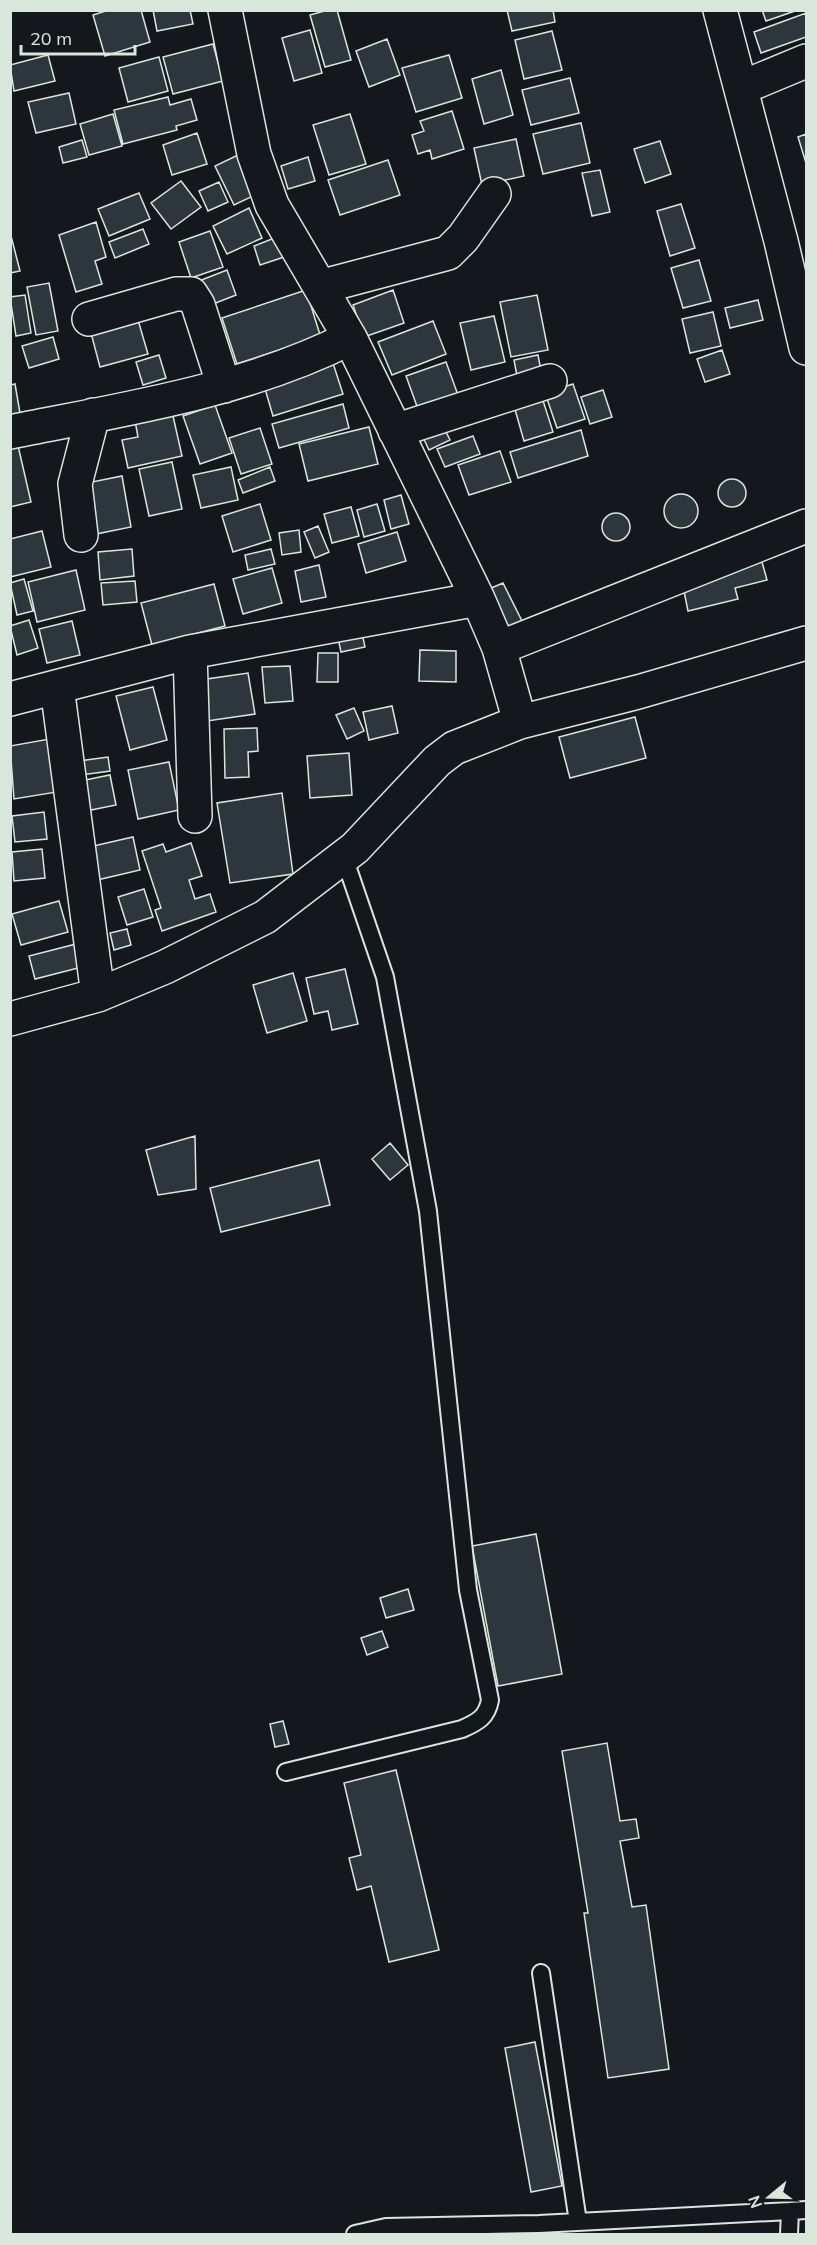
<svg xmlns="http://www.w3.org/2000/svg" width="817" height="2245" font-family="Mulish,sans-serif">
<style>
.building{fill:#2c363c;stroke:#d8e6dc;stroke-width:1.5}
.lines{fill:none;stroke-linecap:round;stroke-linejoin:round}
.service-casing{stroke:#d8e6dc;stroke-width:20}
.minor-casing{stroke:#d8e6dc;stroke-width:36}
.service{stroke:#14181c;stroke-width:16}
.minor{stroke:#14181c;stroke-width:33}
</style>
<rect width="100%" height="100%" fill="#14181c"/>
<path class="building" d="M109 10H141L150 42 105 56 93 15Z
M153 10H190L193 24 157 31Z
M328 10H337L351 60 325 67 310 15Z
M507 10H553L555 22 512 31Z
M762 10H798L766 21Z
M806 13V37L761 53 754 32Z
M310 30 322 73 294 81 282 38Z
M552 31 562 70 524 79 515 40Z
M387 39 400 75 369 87 356 51Z
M213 44 223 81 173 94 163 57Z
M48 55 55 81 14 91 10 65Z
M449 55 462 98 416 112 402 68Z
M159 57 168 91 128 102 119 68Z
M501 70 513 115 484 124 472 79Z
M570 78 579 113 531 125 522 90Z
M69 93 76 124 36 133 28 102Z
M168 97 170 105 191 99 197 120 176 126 177 130 123 144 114 110Z
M452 111 464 149 432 159 430 150 418 154 412 135 424 131 420 121Z
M113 114 122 146 89 155 80 124Z
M350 114 366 164 329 175 313 125Z
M581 123 590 163 543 174 533 134Z
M197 133 207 164 172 175 163 145Z
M806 134V163L798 137Z
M516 139 524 176 482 185 474 148Z
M82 140 87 157 63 163 59 147Z
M660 141 671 174 645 183 634 149Z
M238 155 257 194 234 205 215 166Z
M308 157 315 181 288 189 281 166Z
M388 160 400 195 340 215 328 180Z
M600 170 610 212 592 216 582 173Z
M181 181 201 207 171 229 151 203Z
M219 182 228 202 208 211 199 191Z
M139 193 150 219 109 236 98 209Z
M681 204 695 248 670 256 657 211Z
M249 208 262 238 227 254 213 226Z
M96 222 106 257 95 261 102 284 76 292 59 235Z
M143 229 149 244 115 258 109 242Z
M210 231 223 267 191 278 179 242Z
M10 232 20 271 10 273Z
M277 237 284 257 260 265 254 246Z
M699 260 711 301 683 308 671 268Z
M227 270 236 295 208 306 199 281Z
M49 283 58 331 36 335 27 287Z
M306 290 322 341 282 349 237 364 222 318Z
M393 290 404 323 364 337 353 305Z
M25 295 31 333 16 336 10 297Z
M537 295 548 350 511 357 500 302Z
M758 300 763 320 730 328 725 308Z
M713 312 721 346 690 353 682 319Z
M494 316 505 362 471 370 460 323Z
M138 320 148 354 100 367 91 333Z
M433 321 446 354 392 375 378 342Z
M53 337 59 359 29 368 22 346Z
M722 350 730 374 705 382 697 359Z
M159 355 166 378 143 385 136 362Z
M538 355 541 371 517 376 514 360Z
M332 360 343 394 273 416 263 382Z
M446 362 458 395 418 409 406 376Z
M15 384 20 413 10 415V385Z
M573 384 585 419 557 428 545 393Z
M603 390 612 417 590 424 581 397Z
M540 391 553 432 524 441 512 399Z
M343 404 349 428 279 448 272 424Z
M215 405 232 453 200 464 183 416Z
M171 407 182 456 128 468 122 440 138 437 134 415Z
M442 424 450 440 429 450 421 433Z
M369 427 378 464 308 481 299 444Z
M260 428 272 464 241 474 229 438Z
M581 430 588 456 518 478 510 452Z
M473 436 480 454 445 467 437 449Z
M16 437 31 502 10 507V438Z
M500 451 511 482 469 495 458 465Z
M172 462 182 509 149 516 139 469Z
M231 467 238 500 201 508 193 475Z
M270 467 275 481 243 493 238 480Z
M122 476 131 527 96 534 87 483Z
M718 493a14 14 0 1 1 28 0a14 14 0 1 1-28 0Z
M664 511a17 17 0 1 1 34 0a17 17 0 1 1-34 0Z
M401 495 409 524 391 529 384 500Z
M260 504 271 540 233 552 222 516Z
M377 504 385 531 364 537 357 510Z
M351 507 359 536 332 543 324 514Z
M602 527a14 14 0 1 1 28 0a14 14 0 1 1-28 0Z
M318 526 329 552 315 558 304 532Z
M299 530 301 552 282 555 279 533Z
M42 531 51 567 10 577V539Z
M397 532 406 561 366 573 358 544Z
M132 549 134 576 100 580 98 552Z
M271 549 275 564 248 570 245 555Z
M762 562 767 580 735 588 738 599 688 611 682 581Z
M319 565 326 597 301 602 295 571Z
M272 568 282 603 243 614 233 579Z
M76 570 85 610 37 622 28 582Z
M24 579 33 611 17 615 10 583Z
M135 581 137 602 103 605 101 583Z
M503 583 522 621 508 628 489 589Z
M214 584 225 626 152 645 141 603Z
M29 620 38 648 17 655 10 626Z
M72 621 80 655 47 663 39 629Z
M362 633 365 647 341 652 338 638Z
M420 650 456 651V682L419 681Z
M318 653H338V682H317Z
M290 666 293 701 265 703 262 667Z
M248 673 255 714 207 721 200 680Z
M153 687 167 740 130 750 116 696Z
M392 706 398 733 369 740 363 712Z
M354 708 364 731 347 739 336 715Z
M635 717 646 758 570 778 559 737Z
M257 728 258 751 248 752 249 777 225 778 224 729Z
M55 738 63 791 14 799 10 746Z
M349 753 352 795 310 798 307 756Z
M108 757 110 771 81 775 79 761Z
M169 762 179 810 138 819 128 770Z
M110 775 116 805 86 811 80 781Z
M282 793 293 874 230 883 217 803Z
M44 812 47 839 15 842 12 816Z
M133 837 140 870 97 880 89 847Z
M191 843 202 876 189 880 195 899 210 894 216 912 162 931 155 910 161 908 142 851 163 844 166 852Z
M42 849 45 878 14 881 12 852Z
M144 889 153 917 127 925 118 897Z
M59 901 68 932 21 945 12 914Z
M127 929 131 945 114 950 110 933Z
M76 944 82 967 35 979 29 956Z
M345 969 358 1024 332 1030 328 1011 314 1014 306 978Z
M293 973 307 1021 267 1033 253 985Z
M195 1136 196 1189 158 1195 146 1150Z
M390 1143 408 1165 390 1180 372 1159Z
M319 1160 330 1205 221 1232 210 1188Z
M536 1534 562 1674 498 1686 472 1546Z
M408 1589 414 1610 386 1618 380 1598Z
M382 1631 388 1647 367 1655 361 1638Z
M283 1721 289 1744 275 1747 270 1724Z
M607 1743 620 1821 636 1819 639 1838 620 1841 632 1907 646 1905 669 2069 608 2078 584 1913H588L562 1751Z
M396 1770 439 1950 389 1962 371 1886 357 1890 349 1858 361 1855 344 1783Z
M535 2042 562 2186 531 2192 505 2048Z"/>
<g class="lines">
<defs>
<path id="service" d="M286 1772 462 1729C478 1722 487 1717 490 1700L468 1590 428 1211 385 977 344 857
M541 1973 578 2222
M355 2234 386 2227 539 2224 790 2211
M789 2234 790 2211 806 2210"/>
<path id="minor" d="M225 10 254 154 272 205 350 338 478 599 499 648 520 722
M720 10 781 241 806 348
M741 88 806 61
M320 287 448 253 463 238 494 194
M89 319 176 294H191L198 305 224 386
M395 431 550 381
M10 432C125 409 245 391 350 338
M81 535 75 484 93 415
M499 648 806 526
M190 652 195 816
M57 687 98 995
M10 699 190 652 478 599
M10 1019 98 995 165 967 265 917 355 848 437 761 454 748 520 722 638 692 806 643"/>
</defs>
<use href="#service" class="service-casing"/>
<use href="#minor" class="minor-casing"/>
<use href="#service" class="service"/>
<use href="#minor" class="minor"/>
</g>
<rect width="817" height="2245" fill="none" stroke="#d8e6dc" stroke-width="24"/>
<g transform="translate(769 2197) rotate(251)" stroke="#14181c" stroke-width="4.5" paint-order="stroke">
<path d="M0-4.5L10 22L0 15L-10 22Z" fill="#d8e6dc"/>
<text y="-9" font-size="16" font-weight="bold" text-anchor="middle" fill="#d8e6dc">N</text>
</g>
<path d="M21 45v9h114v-9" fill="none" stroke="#d8e6dc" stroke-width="3"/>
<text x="30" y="45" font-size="18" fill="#d8e6dc" stroke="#14181c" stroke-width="4.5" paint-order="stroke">20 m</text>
</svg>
